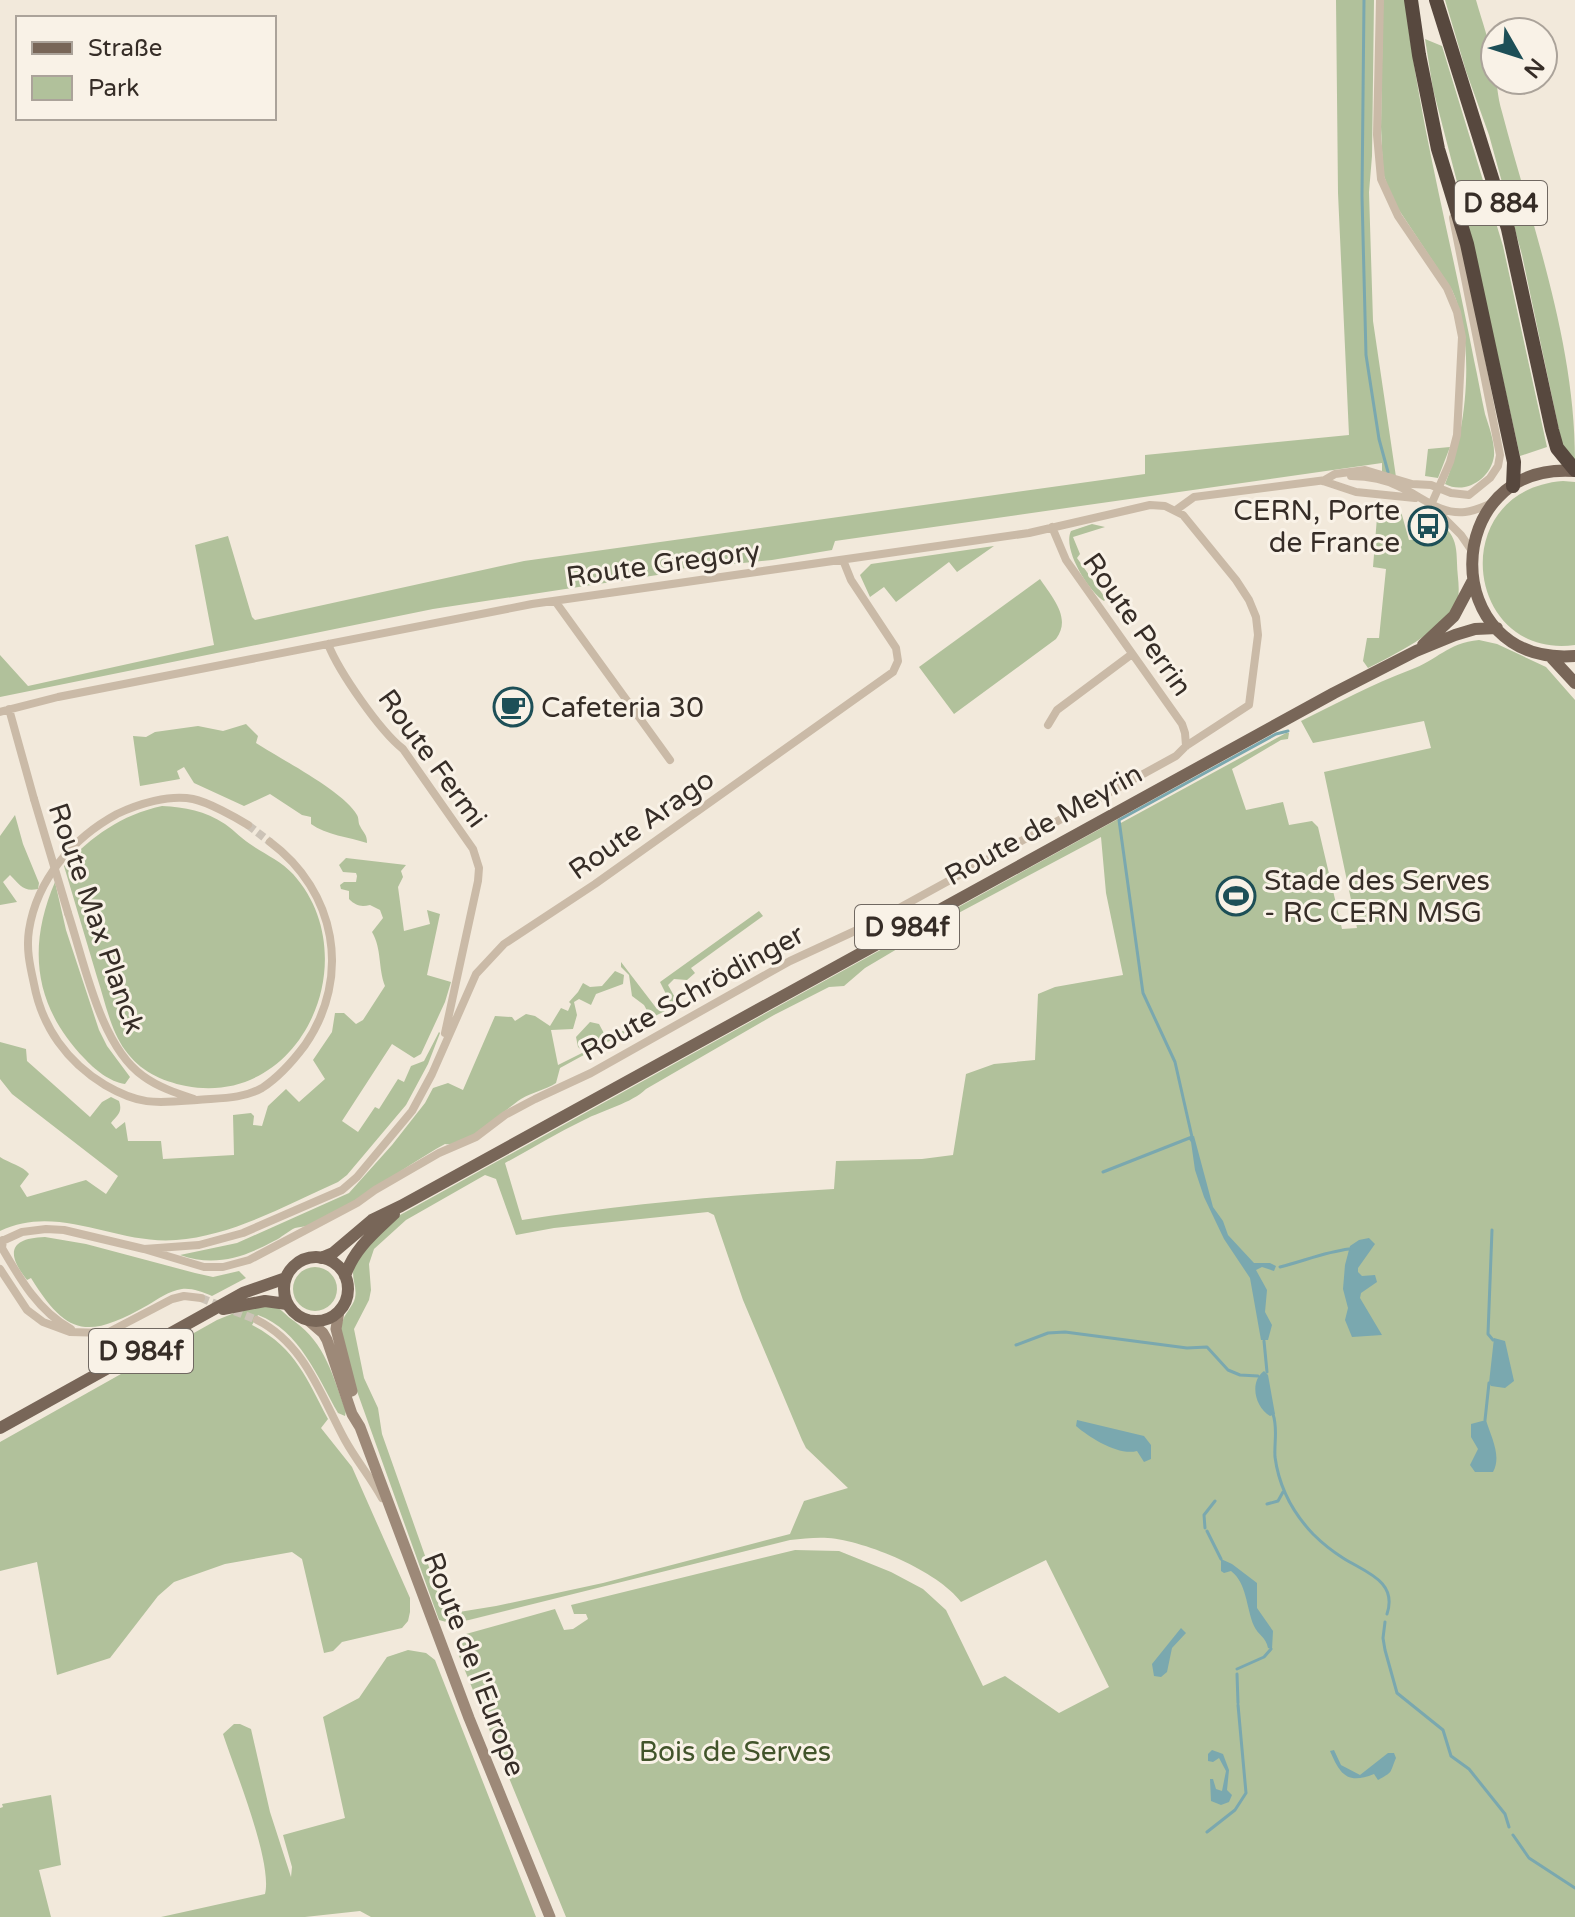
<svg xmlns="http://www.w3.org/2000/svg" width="1575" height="1917" font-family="'Varela Round',sans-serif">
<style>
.green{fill:#b1c19b;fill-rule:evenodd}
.water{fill:#7aa8af}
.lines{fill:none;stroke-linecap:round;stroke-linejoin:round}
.stream{stroke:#7aa8af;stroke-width:3}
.street-tunnel{stroke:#ccc3b7;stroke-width:8;stroke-dasharray:8 4;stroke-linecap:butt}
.street{stroke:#cabaa7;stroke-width:8}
.secondary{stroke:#9d8978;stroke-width:11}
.primary{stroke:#786658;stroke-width:12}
.highway{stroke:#57483e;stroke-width:14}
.street-bridge{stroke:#cabaa7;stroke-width:8}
.labels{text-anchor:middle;stroke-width:6;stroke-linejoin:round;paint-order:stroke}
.shield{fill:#f9f2e7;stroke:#706861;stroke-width:2}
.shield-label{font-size:26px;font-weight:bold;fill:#362d27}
.poi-label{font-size:28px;fill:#362d27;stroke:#f9f2e7;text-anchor:start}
.street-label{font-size:28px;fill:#362d27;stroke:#f9f2e7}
.park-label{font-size:28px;fill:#42542b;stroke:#f9f2e7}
</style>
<rect width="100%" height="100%" fill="#f2e9db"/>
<path class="green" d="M1336 0H1374L1372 156 1369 192 1373 321 1396 477 1382 472V463L835 541 832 550 772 560 696 568 692 566 664 574 433 609 0 697V655L28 686 214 645 195 545 228 536 252 617 255 620 524 561 1145 474V455L1349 435 1338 193Z
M1383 0H1405C1419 122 1451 240 1474 360 1478 378 1481 396 1485 414 1489 427 1495 442 1494 456 1491 479 1465 495 1445 484 1467 433 1476 341 1452 290L1393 201 1383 173 1381 127Z
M1445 0H1476C1482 21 1490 43 1494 65 1497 81 1497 96 1502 112 1532 226 1575 341 1575 460L1563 449 1522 255 1489 135 1466 71Z
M1425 39 1442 46 1503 246 1547 447 1520 456 1471 236 1433 89Z
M1450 447 1438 478 1425 476 1428 449Z
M1563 481 1575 482V645C1464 660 1445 490 1563 481Z
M1378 505 1400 508 1409 540 1422 539 1425 516C1450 527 1457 536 1457 563 1457 577 1462 594 1455 606 1440 632 1394 655 1368 668L1363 661 1367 638H1379L1386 569 1373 567Z
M1092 524 1105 527 1073 537 1080 554 1077 558 1106 599 1104 601C1089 592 1062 549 1071 531Z
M994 546 957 572 949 562 896 602 884 587 870 597 860 575 871 564Z
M1040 579C1052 597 1072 618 1056 639L954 714 919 667Z
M1479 640 1497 644 1546 667 1575 700V1917H566L459 1656 458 1638 466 1634 555 1609 564 1630 573 1629 588 1619 586 1614H574L571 1605 795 1550 839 1551 891 1572 923 1589 946 1610 983 1686 1005 1676 1059 1713 1109 1687 1046 1560 961 1602C938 1571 866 1541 828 1538 815 1537 803 1539 790 1540L469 1620 450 1623 439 1620 349 1369C346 1356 337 1333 343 1320 346 1312 353 1306 355 1298 357 1289 353 1281 353 1273 354 1254 386 1226 400 1215L1118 819 1119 824 1286 733H1289L1288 739 1281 740 1232 769 1246 810 1283 802 1289 825 1312 821 1318 827 1342 929 1357 928 1324 772 1431 748 1424 721 1313 743 1301 721C1337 703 1373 684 1410 670 1438 660 1447 643 1479 640ZM1101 837 1106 893 1123 975 1055 987 1038 994 1035 1060 994 1064 966 1074 953 1155 922 1159 836 1161 834 1189C729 1195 626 1204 522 1220L505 1163C531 1149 557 1133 584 1120 603 1110 632 1103 646 1089L774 1015 829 987 844 986 865 968 951 917ZM485 1175 496 1179 516 1235 554 1228 708 1212 714 1215 743 1300 802 1440 806 1448 848 1488 804 1501 790 1534 603 1583 496 1606 459 1612 448 1608 441 1601 382 1434 378 1408 364 1378 354 1329 369 1300 371 1290 369 1264 374 1249 406 1220Z
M246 724 258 736 256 743C279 758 345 792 357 815 359 818 358 823 360 826 364 834 367 834 367 843 349 837 326 835 311 824V817L302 815 270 794 244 806 194 783 184 767 177 771 180 779 140 786 133 736 146 737 155 732 198 726 223 731Z
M162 806C185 807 205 811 225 824 235 831 243 840 253 846 267 855 282 862 293 874 368 957 302 1108 186 1086 161 1081 140 1071 125 1050 110 1029 105 1001 97 977 86 940 75 903 64 866 92 836 121 815 162 806Z
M15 815 23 844 39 883 38 889C23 892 20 885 10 875L3 882 17 902 0 905V836Z
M346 858 406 865 401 871 403 877 398 887 404 931 430 924 427 910 440 914 427 975 451 982 445 1002 421 1054 414 1058 392 1044 342 1121 358 1132 375 1107 379 1109 398 1079 404 1082 411 1066 424 1061 439 1032 440 1033 428 1064 406 1105 347 1175 338 1182C286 1205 233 1236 176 1240 115 1245 59 1203 0 1231V1157C9 1163 23 1166 29 1174L20 1186 27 1197 86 1180 106 1194 118 1176 12 1094 0 1079V1042L26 1049 27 1061 90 1117 102 1102 111 1097 119 1101C123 1113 117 1115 111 1123L116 1129 125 1122 128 1141H161L163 1159 234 1155 233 1115 251 1113 254 1116 253 1125 262 1126 268 1106 286 1089 299 1102 325 1079 313 1060 332 1032 335 1013H344L356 1024 363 1020 385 986C378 968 382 949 372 932L383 918 380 910 370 905C361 907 356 906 349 899V891L341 889 340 885 344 882H356L357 876 356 873 343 872 339 865Z
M55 882 66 930 99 1030 107 1046 130 1077 125 1084C110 1082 94 1069 84 1058 34 1006 27 947 55 882Z
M759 911 763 916 691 968 695 973 687 980 674 979 668 985 678 1003 672 1006 660 982Z
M621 962 657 1009 665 1007 667 1010 651 1018 644 1005 632 996 629 975 621 967Z
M615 971 624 975 623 984 596 994 591 1005 579 999 574 1002 577 1015 573 1029 551 1030 558 1065 584 1052 578 1047 576 1037 590 1022 599 1024 607 1039 625 1030 626 1032 560 1068 556 1083C545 1090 533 1092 521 1099 501 1112 469 1147 445 1144 399 1169 356 1206 307 1226 303 1227 298 1227 295 1228 288 1231 281 1238 274 1241 243 1258 214 1267 180 1255L237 1243 349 1193 392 1145 425 1103 433 1088 448 1083 463 1090 495 1016 512 1017 515 1021 526 1014 535 1016 550 1026 561 1008 568 1011 571 1004 569 1002 578 992 583 983 590 987 602 986Z
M45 1237 86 1244 195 1273 213 1277 239 1271 246 1278 212 1296C202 1292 192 1288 182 1289 169 1291 158 1299 148 1305 89 1338 68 1338 31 1278L27 1280C6 1254 9 1238 45 1237Z
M293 1289a22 22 0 1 1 44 0a22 22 0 1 1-44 0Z
M274 1306C282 1309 286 1316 294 1321 326 1344 332 1375 346 1411L345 1416 338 1413C317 1376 300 1331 258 1315L252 1325C296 1348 306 1378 328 1419L321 1428 352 1467 410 1598V1612L408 1621 402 1628 342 1642 333 1651 324 1653 302 1559 292 1552 225 1564 174 1582 158 1596 110 1658 57 1675 37 1562 0 1571V1442L217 1320 244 1309Z
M408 1650 426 1653 435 1660 536 1917H371L360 1911 305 1917H161L265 1894C273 1862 234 1768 223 1734L234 1724H240L251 1729 270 1812 291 1877 292 1867 283 1835 345 1818 323 1717 359 1698 387 1657Z
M51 1795 61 1865 39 1870 51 1917H0V1808L3 1807 2 1804Z"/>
<path class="water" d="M1194 1136 1213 1207 1223 1221 1228 1235 1254 1263H1270L1276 1266 1274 1271 1262 1267 1256 1270 1267 1290 1265 1312 1272 1325 1268 1340H1261L1250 1278 1224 1239 1204 1197 1195 1170 1191 1142 1188 1138Z
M1369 1238 1375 1244 1358 1268V1272L1362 1276 1375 1275 1377 1282 1361 1293 1360 1298 1382 1335 1352 1337 1345 1320 1348 1308 1343 1289 1345 1265 1350 1246 1359 1240Z
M1494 1338 1505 1341 1514 1381 1505 1388 1491 1386 1489 1383Z
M1264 1371 1268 1375 1275 1414 1270 1416C1255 1407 1249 1382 1264 1371Z
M1077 1420 1144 1436 1151 1445V1459L1144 1462 1137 1451C1119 1456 1090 1438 1076 1426Z
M1486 1420C1491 1437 1502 1456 1493 1472H1475L1470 1465 1478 1449 1471 1437V1424Z
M1221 1559 1232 1564 1257 1583V1608L1273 1631 1272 1649 1268 1648C1266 1637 1258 1635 1254 1626 1246 1607 1247 1583 1231 1571L1224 1573 1221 1571Z
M1181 1628 1186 1633 1172 1648 1167 1672 1161 1677 1154 1676 1152 1664Z
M1212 1750 1223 1754 1229 1770 1227 1790 1232 1795 1229 1802 1221 1805 1211 1801 1210 1779H1213L1216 1789 1222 1791 1226 1771 1219 1758 1213 1762 1208 1761V1754Z
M1334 1750 1341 1765 1360 1775 1388 1753H1394L1396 1758C1389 1774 1394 1771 1378 1780L1374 1774C1347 1785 1340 1774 1330 1751Z"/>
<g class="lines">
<path class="stream" d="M1364 0 1362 196 1366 355 1379 439 1388 472
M1103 1172 1192 1137 1175 1062 1143 993 1119 820 1276 734 1288 731
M1492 1230 1488 1334 1493 1340
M1280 1267C1304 1261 1325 1252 1349 1249
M1264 1341 1267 1372
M1016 1345 1048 1333 1065 1332 1187 1348 1207 1347 1228 1370 1240 1375 1258 1376
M1273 1414C1278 1429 1274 1442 1275 1457 1279 1487 1293 1513 1313 1534 1322 1543 1332 1551 1343 1558 1365 1572 1398 1581 1387 1614
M1485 1420 1489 1383
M1267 1504 1278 1501 1283 1492
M1205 1528 1204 1515 1215 1501
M1207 1531 1221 1559
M1385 1622 1383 1638 1385 1650 1397 1693 1443 1730 1451 1756 1469 1769 1505 1814 1509 1827
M1237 1669 1264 1657 1271 1649
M1237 1674 1238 1703
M1207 1832 1235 1810 1246 1793 1238 1705
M1513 1835 1529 1858 1575 1888"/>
<path class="street-tunnel" d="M248 825 270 842
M201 1298 257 1320"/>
<path class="street" d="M1380 0 1377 135 1381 179 1398 216 1447 288 1457 312 1462 337 1457 435 1450 462 1431 505
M1351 476C1368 476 1385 479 1400 487 1421 496 1440 515 1465 512 1475 511 1485 506 1495 502
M1323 481 1335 474 1365 470 1412 484 1431 485 1451 493 1469 495 1490 478 1498 466 1500 455 1453 218
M1323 481 1356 492 1415 498
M1432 506 1461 535 1472 551
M1176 510 1194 497 1326 480
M1052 527 1066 560 1182 724 1185 733 1186 746
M555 601 670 760
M328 644C339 672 380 731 403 749L473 849 479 868 478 881 445 1033
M9 709 34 799
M0 712 58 697 532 604 1029 533 1150 505 1165 506 1183 515 1236 580 1249 600 1256 617 1258 635 1249 705 1186 746 1176 756 870 924 790 961 591 1073 535 1099 505 1115 476 1137 439 1153 375 1190 357 1203 249 1260 223 1267H204L144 1249
M1048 725 1057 710 1132 654
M248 825C235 817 208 802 193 799 170 794 138 804 117 814 73 838 37 879 29 930 26 949 30 966 34 984 42 1027 67 1062 105 1085 141 1106 157 1103 197 1100 219 1098 243 1099 262 1088 279 1077 293 1061 305 1045 352 977 336 891 270 842
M68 913C84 961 100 1046 143 1076 158 1087 176 1093 194 1099
M3 1240 2 1248C20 1279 39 1312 71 1329
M0 1242 22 1232 46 1229 64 1230 144 1249 199 1245 243 1233 342 1190 357 1177 412 1111 432 1074 476 974 504 944 595 884 893 672 898 661 896 648 851 580 843 560
M0 1269 27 1310 43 1322 70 1332 107 1333 172 1299 184 1296 201 1298
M257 1320C305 1344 321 1396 345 1440 356 1460 371 1478 382 1498"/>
<path class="secondary" d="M339 1311 336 1329 352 1391
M308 1320 323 1333 327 1340 352 1414 360 1427 469 1718 550 1917"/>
<path class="primary" d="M1575 471C1439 461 1437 667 1575 656
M1423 645 1454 616 1472 582
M1550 656 1575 683
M284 1289a32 32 0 1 1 64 0a32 32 0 1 1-64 0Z
M321 1258 333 1253 372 1220 401 1206 1334 693 1416 651 1455 635 1475 629 1497 628
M345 1276C354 1249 374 1233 394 1214
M223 1309 265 1301 287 1304
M0 1428 243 1293 286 1278"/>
<path class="highway" d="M1411 0 1419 55 1438 149 1467 244 1514 462 1513 486
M1436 0 1508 229 1552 430 1557 448 1575 470"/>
<path class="street-bridge" d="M34 799 68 913"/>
</g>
<defs>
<symbol id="bus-ring" viewBox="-11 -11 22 22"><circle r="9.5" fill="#f9f2e7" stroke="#1d4f57" stroke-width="1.5"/><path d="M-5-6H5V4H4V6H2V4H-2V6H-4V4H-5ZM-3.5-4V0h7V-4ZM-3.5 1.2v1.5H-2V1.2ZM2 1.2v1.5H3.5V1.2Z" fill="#1d4f57"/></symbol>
<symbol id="cafe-ring" viewBox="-11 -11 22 22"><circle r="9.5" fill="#f9f2e7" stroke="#1d4f57" stroke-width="1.5"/><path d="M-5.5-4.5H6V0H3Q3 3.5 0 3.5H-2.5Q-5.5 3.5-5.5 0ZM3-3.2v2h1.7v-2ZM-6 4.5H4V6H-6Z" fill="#1d4f57"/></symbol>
<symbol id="stadium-ring" viewBox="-11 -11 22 22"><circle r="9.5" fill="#f9f2e7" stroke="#1d4f57" stroke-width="1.5"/><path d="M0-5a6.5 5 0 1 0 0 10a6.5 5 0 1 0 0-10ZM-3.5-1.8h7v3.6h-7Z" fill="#1d4f57"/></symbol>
</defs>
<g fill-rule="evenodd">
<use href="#bus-ring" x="1406" y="504" width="44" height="44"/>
<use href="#cafe-ring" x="491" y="685" width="44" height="44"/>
<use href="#stadium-ring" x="1214" y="874" width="44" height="44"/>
</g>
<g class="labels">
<g class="shield">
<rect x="1455" y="181" width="92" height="44" rx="6"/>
<rect x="855" y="905" width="104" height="44" rx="6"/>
<rect x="89" y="1329" width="104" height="44" rx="6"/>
</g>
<g class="shield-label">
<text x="1501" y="212">D 884</text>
<text x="907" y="936">D 984f</text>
<text x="141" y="1360">D 984f</text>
</g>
<g class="poi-label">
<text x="1400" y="520" text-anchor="end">CERN, Porte<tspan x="1400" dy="32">de France</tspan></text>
<text x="541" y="717">Cafeteria 30</text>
<text x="1264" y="890">Stade des Serves<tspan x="1264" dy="32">- RC CERN MSG</tspan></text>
</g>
<g class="street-label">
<text transform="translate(663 563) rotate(-8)" y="10">Route Gregory</text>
<text transform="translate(1138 624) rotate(55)" y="10">Route Perrin</text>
<text transform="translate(433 758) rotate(54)" y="10">Route Fermi</text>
<text transform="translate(641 824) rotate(-35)" y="10">Route Arago</text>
<text transform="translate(1043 824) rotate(-29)" y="10">Route de Meyrin</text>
<text transform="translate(97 918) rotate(71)" y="10">Route Max Planck</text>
<text transform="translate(692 992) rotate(-29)" y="10">Route Schrödinger</text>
<text transform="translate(475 1664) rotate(69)" y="10">Route de l'Europe</text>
</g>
<g class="park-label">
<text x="735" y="1761">Bois de Serves</text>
</g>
</g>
<rect x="16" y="16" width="260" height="104" fill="#f9f2e7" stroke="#aba39a" stroke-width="2"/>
<rect x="32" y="42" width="40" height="12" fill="#786658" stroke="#aba39a" stroke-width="2"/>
<text x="88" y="56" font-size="24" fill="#362d27">Straße</text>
<rect x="32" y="76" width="40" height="24" fill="#b1c19b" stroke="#aba39a" stroke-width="2"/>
<text x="88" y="96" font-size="24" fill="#362d27">Park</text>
<g transform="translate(1519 56) rotate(129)"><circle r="38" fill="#f9f2e7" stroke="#aba39a" stroke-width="2"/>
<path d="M0-6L14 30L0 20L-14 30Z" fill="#1d4f57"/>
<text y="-12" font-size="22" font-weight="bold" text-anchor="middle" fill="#362d27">N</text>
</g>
</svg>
